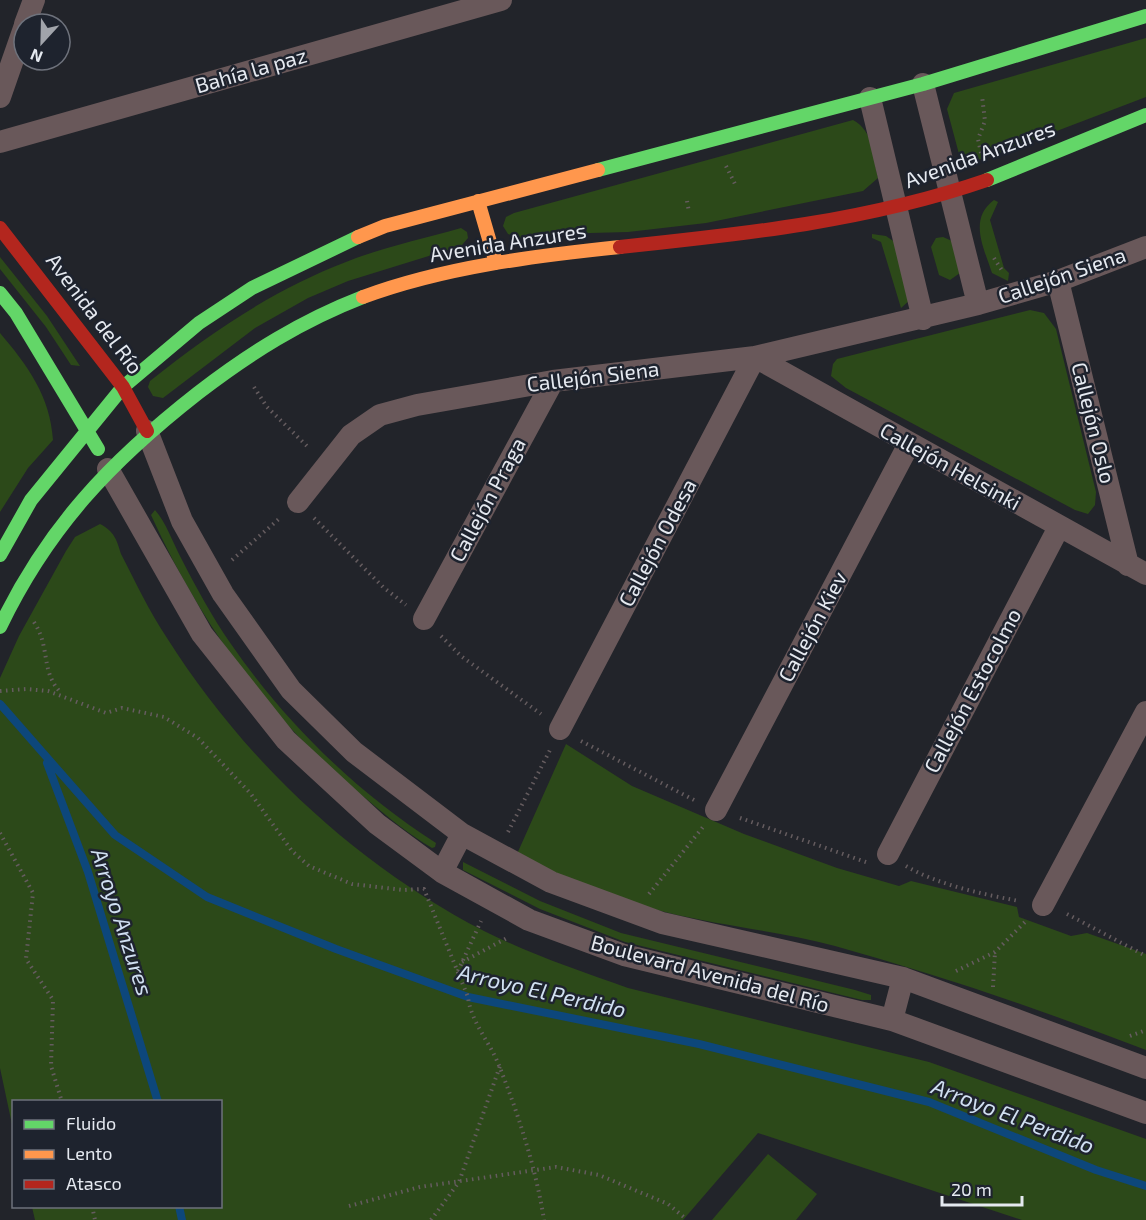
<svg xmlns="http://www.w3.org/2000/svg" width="1146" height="1220" font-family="'Exo 2',sans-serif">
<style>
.green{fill:#2c4919}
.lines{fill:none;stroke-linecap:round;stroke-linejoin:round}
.stream{stroke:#0d477b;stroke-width:8}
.path{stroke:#655c5f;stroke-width:4;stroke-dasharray:1.5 4.5;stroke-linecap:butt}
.street{stroke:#69585a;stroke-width:22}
.fast{stroke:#63d668;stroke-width:14}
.slow{stroke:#ff974d;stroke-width:14}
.jam{stroke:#b3261e;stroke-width:14}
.labels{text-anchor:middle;stroke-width:5;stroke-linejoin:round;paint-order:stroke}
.street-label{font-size:21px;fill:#e5e9f0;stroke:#1e232e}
.water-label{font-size:22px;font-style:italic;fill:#d1e0f2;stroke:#1e232e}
</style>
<rect width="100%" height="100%" fill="#22242a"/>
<path class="green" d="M1146 38V97L983 159 973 160 959 154 947 109 954 93Z
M853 120C874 131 873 157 878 178L863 191 706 223 628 232 553 234 521 238 508 234 503 226 506 217 514 213Z
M994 200 998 202 990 220 1004 268 1009 273 1008 281 992 273C984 248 968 219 994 200Z
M461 228 467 232 468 238 461 246 348 281 308 298 255 328 163 398 153 396 148 387 150 381C210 333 273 290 346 262 383 247 423 239 461 228Z
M872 234 886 236 896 243 911 299 901 308 881 242 872 238Z
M943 237 952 241 960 273 950 280 939 275 931 247 936 238Z
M0 257 47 316 80 366 71 365 46 327 0 269Z
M1030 310 1044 313 1056 329 1096 492 1095 505 1088 514 1075 510 846 388 831 376 833 364 837 359Z
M0 333C28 366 50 396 53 440L28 468 0 512Z
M155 510C166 522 173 543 181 558 196 587 212 617 231 644 285 722 356 792 436 843L435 847 432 848C410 835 389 818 370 802 274 725 201 626 151 515Z
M100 524C114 531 117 540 121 554 136 583 149 611 167 638 244 760 356 865 484 931 530 954 579 971 628 988L929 1062 1146 1139V1220H1022L758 1133 683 1220H35L32 1207 220 1206V1102H14L13 1129 0 1068V678L19 636 66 551 75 537Z
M566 744 632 786 744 834 837 868 899 886 911 881 1017 907 1019 917 1071 936 1087 933 1146 954V1050C1044 1011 940 975 835 946 779 931 721 926 665 912 616 900 562 877 517 854Z
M463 862 540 901 621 933 855 990 871 995V1000H862L625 942 540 909 463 870Z
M768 1154 817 1194 796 1220H712Z"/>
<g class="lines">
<path class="stream" d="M0 704 115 835 207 897 336 949 468 997 699 1044 929 1102 1096 1170 1146 1186
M47 763 88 872 158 1102
M179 1206 182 1220"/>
<path class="path" d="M981 153 978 139 985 121 982 96
M726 166 735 184
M687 201 689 212
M994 258 1003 272
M254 387 267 407 309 448
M314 518 383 587 406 605
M232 560 280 518
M34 622C51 648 40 671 61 693
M441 636 461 656 541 714
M0 691 26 689 48 691 106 713 122 708 164 717 198 738 251 794 292 851 309 866 352 884 403 890 424 889 468 997C471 1023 491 1043 500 1068 519 1116 536 1169 544 1220
M581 741 694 800
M740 818 866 862
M508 832 550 750
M0 833 33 893 26 959 53 1000 51 1066 62 1102
M906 866C938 885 982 894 1019 901
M649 894 703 827
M1067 914 1146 956
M462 962 509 937
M458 971 481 921
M956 971 995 952 1025 922
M993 987 995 952
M1130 1036 1146 1030
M92 1206 95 1220
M349 1206 420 1187 556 1167 599 1175 668 1204 685 1218
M431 1220 459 1182 500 1066"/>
<path class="street" d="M25 24 34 0
M923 84 978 304
M0 97 24 28
M870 98 923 319
M0 142 501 0
M1058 281 1128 565
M147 431 182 521 223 594 291 690 354 752 462 834 551 882 662 923 903 978 1146 1068
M108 469 202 634 286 740 377 824 442 872 529 920 624 955 892 1020 1146 1113
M298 502 351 435 380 415 417 405 553 381 755 357 978 304 1058 281 1146 247
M424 619 553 381
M560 729 755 357 1146 574
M716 810 909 444
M888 854 1059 527
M442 872 462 834
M1043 905 1146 712
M892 1020 903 978"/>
<path class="fast" d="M598 170 923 84 1146 16
M987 180 1146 115
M0 293 16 313 98 449
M0 555 31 500 123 387 199 323 252 288 358 237
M0 627C48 527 111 461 198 393 250 353 301 321 363 297"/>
<path class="slow" d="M478 201 496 263
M358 237 385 226 598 170
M363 297C444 267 534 256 620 247"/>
<path class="jam" d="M0 228 123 387 147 431
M620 247C745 234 868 221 987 180"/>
</g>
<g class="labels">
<g class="street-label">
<text transform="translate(251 71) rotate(-16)" y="7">Bahía la paz</text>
<text transform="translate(980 155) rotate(-20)" y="7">Avenida Anzures</text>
<text transform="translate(508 243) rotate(-9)" y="7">Avenida Anzures</text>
<text transform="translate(1062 276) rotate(-19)" y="7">Callejón Siena</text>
<text transform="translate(94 314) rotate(53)" y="7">Avenida del Río</text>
<text transform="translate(593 377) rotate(-7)" y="7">Callejón Siena</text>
<text transform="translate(1093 423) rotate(76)" y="7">Callejón Oslo</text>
<text transform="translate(950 467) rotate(29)" y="7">Callejón Helsinki</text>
<text transform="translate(488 500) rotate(-62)" y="7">Callejón Praga</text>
<text transform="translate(658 543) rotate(-62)" y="7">Callejón Odesa</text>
<text transform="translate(813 627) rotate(-62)" y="7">Callejón Kiev</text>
<text transform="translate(973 691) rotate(-62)" y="7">Callejón Estocolmo</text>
<text transform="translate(710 974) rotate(15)" y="7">Boulevard Avenida del Río</text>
</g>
<g class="water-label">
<text transform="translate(122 922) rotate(72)" y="8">Arroyo Anzures</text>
<text transform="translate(542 991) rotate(13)" y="8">Arroyo El Perdido</text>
<text transform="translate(1013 1116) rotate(21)" y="8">Arroyo El Perdido</text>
</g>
</g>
<rect x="12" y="1100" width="210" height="108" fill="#1e232e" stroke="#6e727c" stroke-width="1.5"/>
<rect x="24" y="1120" width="30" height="9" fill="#63d668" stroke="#6e727c" stroke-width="1.5"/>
<text x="66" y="1130" font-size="18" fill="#e5e9f0">Fluido</text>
<rect x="24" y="1150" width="30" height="9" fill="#ff974d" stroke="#6e727c" stroke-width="1.5"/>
<text x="66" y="1160" font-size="18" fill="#e5e9f0">Lento</text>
<rect x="24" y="1180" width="30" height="9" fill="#b3261e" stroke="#6e727c" stroke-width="1.5"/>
<text x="66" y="1190" font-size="18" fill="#e5e9f0">Atasco</text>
<g transform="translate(42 42) rotate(202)"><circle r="28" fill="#1e232e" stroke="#6e727c" stroke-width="1.5"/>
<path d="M0-4.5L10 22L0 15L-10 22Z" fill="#a1a4ab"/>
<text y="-9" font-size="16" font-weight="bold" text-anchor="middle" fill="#e5e9f0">N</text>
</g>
<path d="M942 1196v9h80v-9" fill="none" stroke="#e5e9f0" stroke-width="3"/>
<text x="951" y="1196" font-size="18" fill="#e5e9f0" stroke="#1e232e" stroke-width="4.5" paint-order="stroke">20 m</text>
</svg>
